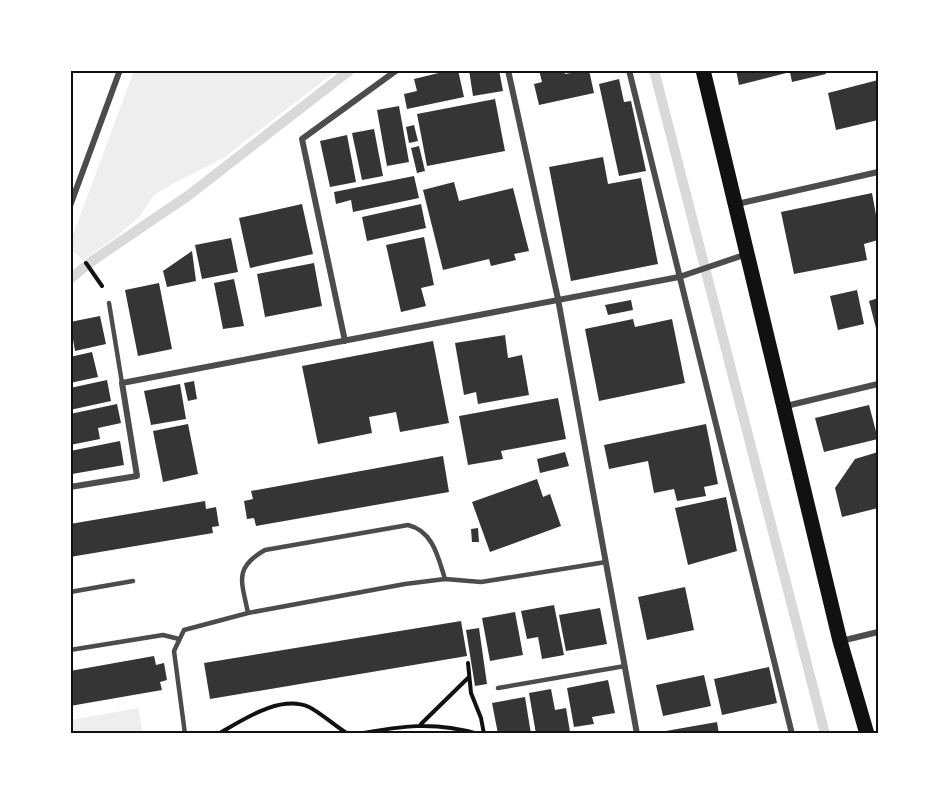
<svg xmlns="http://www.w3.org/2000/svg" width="949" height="804" font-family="'DejaVu Sans',sans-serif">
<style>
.green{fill:#eee}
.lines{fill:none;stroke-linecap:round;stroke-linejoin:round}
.stream{stroke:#d9d9d9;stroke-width:10}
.building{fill:#353535}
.path{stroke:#111;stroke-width:4}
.service{stroke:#4c4c4c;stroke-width:4.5}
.minor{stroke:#4c4c4c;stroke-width:6}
.primary{stroke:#111;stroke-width:15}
.neatline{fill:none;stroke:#111;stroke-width:2}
</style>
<rect width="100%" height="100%" fill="#fff"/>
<path class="green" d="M134 71V70L336 71 225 157 176 182 154 195 140 216 116 237 83 260 71 250V240Z
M138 708 143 733H71V720Z"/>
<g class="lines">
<path class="stream" d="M654 70 825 734
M70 279 92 261 189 195 350 70"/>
</g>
<path class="building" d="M451 70H458L464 97 407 109 404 94 417 91 414 79Z
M469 70H499L503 91 473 96Z
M539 70H564L565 74 589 70 594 93 539 105 534 84 542 82Z
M736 70H825L826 74 792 82 790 72 739 85Z
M619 79 624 102 631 101 646 171 619 176 599 84Z
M878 80V120L836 130 828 93Z
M495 99 505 151 427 166 417 114Z
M399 106 409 162 387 166 377 110Z
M414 125 418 141 409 143 406 127Z
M374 129 383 176 362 180 352 133Z
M347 135 356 182 330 187 320 141Z
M419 146 425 171 417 173 411 148Z
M603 157 608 184 641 178 658 264 571 281 549 167Z
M414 176 419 198 353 212 351 200 336 204 334 192Z
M454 182 459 201 513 188 529 251 514 254 516 260 491 266 489 259 443 270 423 190Z
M872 193 878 226V240L864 244 867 260 794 274 781 212Z
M302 204 313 254 250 268 239 218Z
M421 204 426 228 367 241 362 217Z
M424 237 434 285 421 288 426 306 401 312 386 245Z
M231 238 238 272 202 279 195 245Z
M192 251 196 281 167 287 163 271Z
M314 263 322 306 265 317 257 274Z
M234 279 244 326 223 329 214 283Z
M159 283 172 349 138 356 125 290Z
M857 290 864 324 838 330 830 296Z
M878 298V336L869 301Z
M631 300 633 310 608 315 605 305Z
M100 316 106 344 75 351 70 322Z
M633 319 635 327 672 319 685 383 599 401 585 329Z
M505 335 508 358 522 355 529 395 478 404 476 392 464 395 455 343Z
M433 341 449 423 400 432 396 412 369 417 372 433 318 444 302 366Z
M92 352 98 377 70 383V357Z
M107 380 111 401 70 410V388Z
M194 381 197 399 188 401 184 383Z
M180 384 186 419 151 425 144 391Z
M558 398 566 439 501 451 503 459 468 465 459 416Z
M117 404 121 423 98 428 100 439 70 445V414Z
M869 405 878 439 824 452 815 418Z
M188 424 198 474 163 482 153 431Z
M706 424 718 484 704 487 706 496 677 501 674 489 654 493 648 461 609 469 604 445Z
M120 441 124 465 72 474 70 451Z
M565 452 569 466 540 473 537 459Z
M878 452V508L842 517 835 488 855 459Z
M443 456 449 492 256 526 254 518 247 519 244 501 253 499 251 491Z
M537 479 543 497 550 494 561 526 490 552 472 502Z
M726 497 737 551 688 565 675 508Z
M205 501 206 509 216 507 219 526 212 527 213 533 70 557V524Z
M478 528 479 542H472L471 529Z
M685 587 694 630 647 640 638 597Z
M554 605 564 655 542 659 538 637 527 639 521 611Z
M600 608 607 644 566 651 559 615Z
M515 612 523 655 490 661 482 618Z
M461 621 467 656 210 699 204 663Z
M479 628 487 684 475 686 466 630Z
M154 656 156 665 164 663 167 680 160 682 162 690 70 706V671Z
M769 667 777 703 722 715 714 679Z
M704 675 711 706 663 716 656 685Z
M608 680 615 713 592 717 594 724 574 727 567 688Z
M551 689 555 710 566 708 570 732 536 734 529 693Z
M525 697 531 734H498L492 703Z
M717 722 719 734H660V732Z"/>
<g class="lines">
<path class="path" d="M86 263 102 286
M468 663 471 693 481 718 484 734
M421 724 469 677
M218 734C243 720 280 694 309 707 321 713 335 726 348 734
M357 734C401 726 434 721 478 734"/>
<path class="service" d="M109 303 122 383
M70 592 133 581
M248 613C242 582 233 568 265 550L408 525C433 531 438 557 445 579
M70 650 163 635 179 639
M498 688 625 666
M185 734 174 651 184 630 248 613 405 584 445 579 481 582 606 562"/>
<path class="minor" d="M508 70 558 299 637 734
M629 70 792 734
M737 204 878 172
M70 206 120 70
M345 341 302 139 397 70
M786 406 878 384
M70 487 137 476 122 383 679 277 747 254
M841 641 878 632"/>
<path class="primary" d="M703 70 840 641 867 734"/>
</g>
<rect width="949" height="804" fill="none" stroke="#ffffff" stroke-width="144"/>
<rect x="72" y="72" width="805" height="660" class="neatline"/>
</svg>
